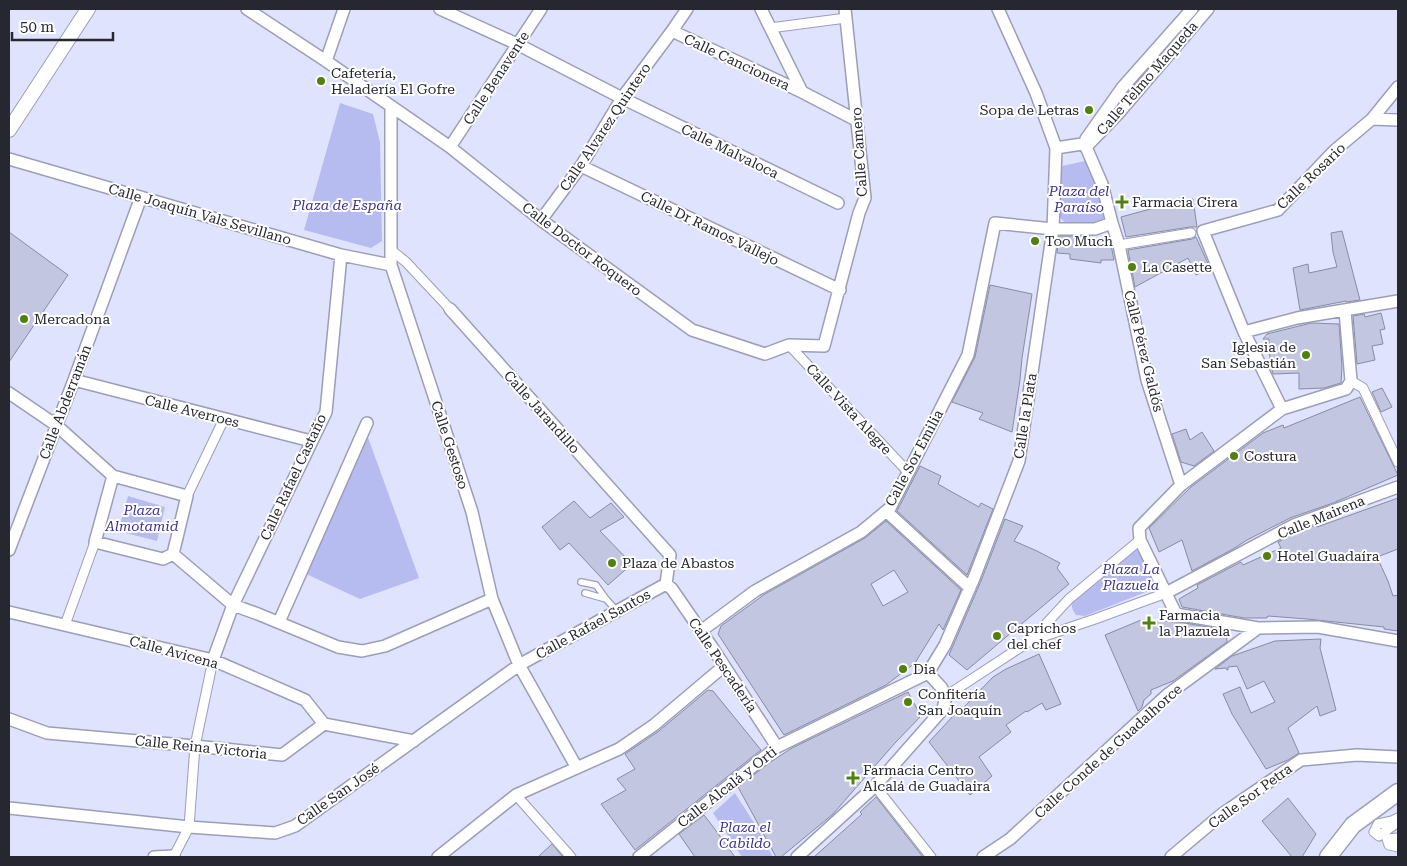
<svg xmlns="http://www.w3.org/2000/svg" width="1407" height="866" font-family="'Roboto Serif',serif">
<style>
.green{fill:#b7bcf0}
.building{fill:#c3c6e1;stroke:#888ba4;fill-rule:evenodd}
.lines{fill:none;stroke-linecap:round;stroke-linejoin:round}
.service-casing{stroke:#9c9eb8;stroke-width:8}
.pedestrian-casing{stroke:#9c9eb8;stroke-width:11}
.minor-casing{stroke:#9c9eb8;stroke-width:14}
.tertiary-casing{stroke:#9c9eb8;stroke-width:16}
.secondary-casing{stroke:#9c9eb8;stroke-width:19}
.service{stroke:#fff;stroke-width:5.5}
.pedestrian{stroke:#fff;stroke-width:9}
.minor{stroke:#fff;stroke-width:11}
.tertiary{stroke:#fff;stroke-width:14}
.secondary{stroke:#fff;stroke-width:16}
.poi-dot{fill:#52800c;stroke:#fff;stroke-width:2}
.labels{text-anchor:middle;stroke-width:4;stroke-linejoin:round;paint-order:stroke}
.street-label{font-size:14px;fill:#262731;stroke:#fff}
.poi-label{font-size:14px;fill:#262731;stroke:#fff;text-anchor:start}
.park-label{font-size:14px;font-style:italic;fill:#3a3290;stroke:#fff}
</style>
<rect width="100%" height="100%" fill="#e0e3fe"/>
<path class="green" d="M340 103 373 114 380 142 382 241 371 248 304 230Z
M1085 161 1093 167 1106 212 1103 220 1098 225 1065 222 1059 217 1058 172 1062 166Z
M366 432 419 578 360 599 304 573Z
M128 496 165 507 157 541 118 531Z
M1134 550 1142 551 1155 584 1151 590 1085 616 1076 615C1072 609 1070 606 1074 599Z
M735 793 758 829 773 857H742L713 813Z"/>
<path class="building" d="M1193 199 1197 227H1190L1126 237 1121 217 1176 202Z
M1342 231 1360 300 1346 302V301L1300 310 1293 268 1308 264 1309 273 1337 267 1333 252 1331 233Z
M9 232 68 275 9 362Z
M1059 236H1078L1110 240 1114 260H1101V263L1070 259V254L1057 253Z
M1196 237 1210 268 1196 275 1188 258 1135 287 1128 250 1192 239Z
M990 285 1032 294 1022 358 1020 380 1012 432 979 419 983 413 952 402 975 357Z
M1381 313 1385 329 1380 330 1383 344 1372 346 1375 360 1357 364 1353 316 1364 314 1365 317Z
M1311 323 1339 324 1342 367 1341 383 1324 388 1299 389V373L1273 374 1270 363 1269 339H1263L1267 334Z
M1382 388 1392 407 1381 412 1372 392Z
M1360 397 1398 475 1333 503 1290 518 1247 540 1233 549 1192 571 1182 540 1159 552 1149 528 1191 487 1263 433 1283 425 1284 428Z
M1186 429 1190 440 1202 432 1214 451 1194 466 1181 462 1172 434Z
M920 466 941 476 938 484 952 492 979 507 981 503 993 509 967 575 897 511Z
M1398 498V549L1377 557 1388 581 1393 596 1398 595V631L1384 629V627L1307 619 1268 616 1267 618H1244L1182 607 1179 599 1198 588 1197 585 1241 562 1243 565 1281 548 1278 542 1297 532 1316 525 1317 527Z
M574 501 590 518 611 503 624 517 600 531 632 564 608 585 569 543 560 550 542 527Z
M1005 519 1023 526 1014 541 1037 551 1060 563 1057 568 1069 584 967 670 949 655 981 581Z
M886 521 961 590 943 630 939 624 915 663 886 685 784 735 718 634 721 626 765 594 865 538ZM894 570 908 592 883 606 871 584Z
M1141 620 1179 622 1226 630 1227 642 1173 681 1151 690V694L1144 700 1142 707 1138 711 1105 635Z
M1321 639 1320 648 1336 710 1320 716 1317 706 1288 728 1299 753 1288 760 1266 769 1232 714 1223 694 1240 687 1251 713 1275 702 1264 681 1247 689 1237 666 1228 667V670H1227L1226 668 1215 669 1232 656 1275 641Z
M1039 654 1061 704 1046 710 1042 703 1027 712 1026 711 1006 725 1011 732 979 757 992 776 970 795 929 742 954 715 965 706 993 677 1006 669Z
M708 690 713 691 761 750 635 850 601 804 626 790 617 779 635 769 625 754 659 731Z
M908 692 921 716 895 743 833 814 781 857H776L738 787 769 763 792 748Z
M876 797 923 857H814L862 814 860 812Z
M1288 798 1316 834 1302 857H1292L1262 821Z
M704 815 714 828 735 857H695L679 834Z
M552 844 563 857H538Z"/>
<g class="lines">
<defs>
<path id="service" d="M581 582 596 585 606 599 617 611
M585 593 606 599"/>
<path id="pedestrian" d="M770 28 846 18
M1119 245 1191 233
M391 250 406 262 450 309
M789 345 908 472
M1351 381 1363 388 1398 462
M187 496 224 419
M1140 540 1069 599 1030 641 1095 619 1166 593
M65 625 95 542
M946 696 1030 641
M875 786 931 857
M516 795 571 857
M1398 818 1392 821 1378 824 1374 832 1379 836 1398 822
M1398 838 1387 839 1389 845 1398 847
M174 856 189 827 195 746 213 660"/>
<path id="minor" d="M247 9 326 61 450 147 541 220 692 330 765 354 789 345 824 346 859 213 865 198 845 9
M440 9 517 44 622 98 838 203
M761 9 802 92
M998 9 1036 93 1056 148
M672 31 802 92 856 120
M326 61 344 9
M391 106V265L472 512 492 599 519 665 577 768
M1372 119 1398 120
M1086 139 1122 88 1192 9
M450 147 541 9
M1086 147 1117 115 1208 9
M9 159 341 255 391 265
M581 166 840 290
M541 220 581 166 622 98 672 31 687 9
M1112 223 1095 229H1053L1056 148 1082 144 1086 147 1102 184 1112 223 1119 245 1147 380 1181 485
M450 309 670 555 666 584
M1345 311 1351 381 1346 389 1282 409 1181 485 1139 528 1140 540 1176 614 1258 628 1318 627 1398 641
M1244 332 1297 318 1398 301
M74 380 311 441
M9 393 56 425 113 476 187 496 173 554 163 559 95 542 113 476
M1282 409 1244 332 1203 231 1278 210 1334 151 1372 119 1398 87
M886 511 970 588
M9 550 74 380 141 197
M173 554 233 605 258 614 338 647 362 651 385 646 492 599
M666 584 672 589 712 647 777 747
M1166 593 1294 525 1398 487
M9 612 213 660 305 700 324 724
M279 622 367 423
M213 660 233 605 326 412 341 255
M9 719 47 733 195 746 282 755 324 724 414 741
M9 808 189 827 275 833 295 826 519 665 666 584
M154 857 174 856
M438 857 516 795 619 749 654 725 724 666
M639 857 777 747 928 673 945 645 974 578 1019 461 1053 229 995 223 968 355 890 508 861 532 755 591 701 631
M797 857 875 786 943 709 946 696 941 687 928 673
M983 857 1010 839 1167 695 1258 628
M1171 857 1222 814 1301 760 1357 755 1398 757"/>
<path id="tertiary" d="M9 130 88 9"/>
<path id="secondary" d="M1328 857 1353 825 1398 792"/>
</defs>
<use href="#service" class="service-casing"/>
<use href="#pedestrian" class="pedestrian-casing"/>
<use href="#minor" class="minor-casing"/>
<use href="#tertiary" class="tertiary-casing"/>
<use href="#secondary" class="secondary-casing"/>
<use href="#service" class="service"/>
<use href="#pedestrian" class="pedestrian"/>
<use href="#minor" class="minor"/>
<use href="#tertiary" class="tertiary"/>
<use href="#secondary" class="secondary"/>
</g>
<g class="poi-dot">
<circle cx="321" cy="81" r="5"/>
<circle cx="1089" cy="110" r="5"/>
<path d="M1119.5 194.5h5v5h5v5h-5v5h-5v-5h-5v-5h5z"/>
<circle cx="1035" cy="241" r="5"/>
<circle cx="1132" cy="267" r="5"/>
<circle cx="24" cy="319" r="5"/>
<circle cx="1306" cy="355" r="5"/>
<circle cx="1234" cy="456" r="5"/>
<circle cx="1267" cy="556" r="5"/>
<circle cx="612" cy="563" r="5"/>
<path d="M1146.5 615.5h5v5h5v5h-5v5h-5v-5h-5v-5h5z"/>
<circle cx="997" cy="636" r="5"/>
<circle cx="903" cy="669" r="5"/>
<circle cx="908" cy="702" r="5"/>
<path d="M850.5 770.5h5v5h5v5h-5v5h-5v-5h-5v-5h5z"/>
</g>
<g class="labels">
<g class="street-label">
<text transform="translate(737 62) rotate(25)" y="5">Calle Cancionera</text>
<text transform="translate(496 78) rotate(-57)" y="5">Calle Benavente</text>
<text transform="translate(1147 78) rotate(-49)" y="5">Calle Telmo Maqueda</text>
<text transform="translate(605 127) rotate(-56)" y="5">Calle Alvarez Quintero</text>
<text transform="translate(730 151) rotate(26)" y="5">Calle Malvaloca</text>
<text transform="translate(859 152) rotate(-94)" y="5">Calle Camero</text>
<text transform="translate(1311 176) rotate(-44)" y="5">Calle Rosario</text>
<text transform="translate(200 214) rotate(16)" y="5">Calle Joaquín Vals Sevillano</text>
<text transform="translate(710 228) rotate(26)" y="5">Calle Dr Ramos Vallejo</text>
<text transform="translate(582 249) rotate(37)" y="5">Calle Doctor Roquero</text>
<text transform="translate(1144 351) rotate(76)" y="5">Calle Pérez Galdós</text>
<text transform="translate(65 402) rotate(-69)" y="5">Calle Abderramán</text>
<text transform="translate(849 409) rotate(47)" y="5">Calle Vista Alegre</text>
<text transform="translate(192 411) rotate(14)" y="5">Calle Averroes</text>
<text transform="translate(542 412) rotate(48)" y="5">Calle Jarandillo</text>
<text transform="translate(1025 416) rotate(-81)" y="5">Calle la Plata</text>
<text transform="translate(450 445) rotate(72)" y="5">Calle Gestoso</text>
<text transform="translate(914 458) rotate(-62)" y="5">Calle Sor Emilia</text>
<text transform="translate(293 477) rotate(-65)" y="5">Calle Rafael Castaño</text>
<text transform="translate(1321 517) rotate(-22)" y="5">Calle Mairena</text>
<text transform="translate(593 624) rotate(-29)" y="5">Calle Rafael Santos</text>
<text transform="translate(174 652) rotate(15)" y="5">Calle Avicena</text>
<text transform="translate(723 665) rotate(56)" y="5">Calle Pescadería</text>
<text transform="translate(201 747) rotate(6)" y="5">Calle Reina Victoria</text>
<text transform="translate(1108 751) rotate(-42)" y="5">Calle Conde de Guadalhorce</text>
<text transform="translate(727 787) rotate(-38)" y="5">Calle Alcalá y Orti</text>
<text transform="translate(338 794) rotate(-35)" y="5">Calle San José</text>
<text transform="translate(1250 796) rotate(-36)" y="5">Calle Sor Petra</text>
</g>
<g class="poi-label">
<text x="331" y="78">Cafetería,<tspan x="331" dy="16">Heladería El Gofre</tspan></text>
<text x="1079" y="115" text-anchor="end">Sopa de Letras</text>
<text x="1132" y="207">Farmacia Cirera</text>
<text x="1045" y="246">Too Much</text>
<text x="1142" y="272">La Casette</text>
<text x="34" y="324">Mercadona</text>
<text x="1296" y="352" text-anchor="end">Iglesia de<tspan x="1296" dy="16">San Sebastián</tspan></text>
<text x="1244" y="461">Costura</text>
<text x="1277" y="561">Hotel Guadaíra</text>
<text x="622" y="568">Plaza de Abastos</text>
<text x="1159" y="620">Farmacia<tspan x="1159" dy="16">la Plazuela</tspan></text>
<text x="1007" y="633">Caprichos<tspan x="1007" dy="16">del chef</tspan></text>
<text x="913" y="674">Dia</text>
<text x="918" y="699">Confitería<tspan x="918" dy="16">San Joaquín</tspan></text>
<text x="863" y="775">Farmacia Centro<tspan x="863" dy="16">Alcalá de Guadaira</tspan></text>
</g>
<g class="park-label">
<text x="1079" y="196">Plaza del<tspan x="1079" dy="16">Paraíso</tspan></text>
<text x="347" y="210">Plaza de España</text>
<text x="142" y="515">Plaza<tspan x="142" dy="16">Almotamid</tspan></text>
<text x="1131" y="574">Plaza La<tspan x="1131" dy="16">Plazuela</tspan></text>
<text x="745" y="832">Plaza el<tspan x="745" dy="16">Cabildo</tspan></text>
</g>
</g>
<rect width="1407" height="866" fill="none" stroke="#262731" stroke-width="20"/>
<path d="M12 32v8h101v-8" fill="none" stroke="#262731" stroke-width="2.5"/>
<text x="20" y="32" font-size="15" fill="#262731" stroke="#ffffff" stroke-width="4" paint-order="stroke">50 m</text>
</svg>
